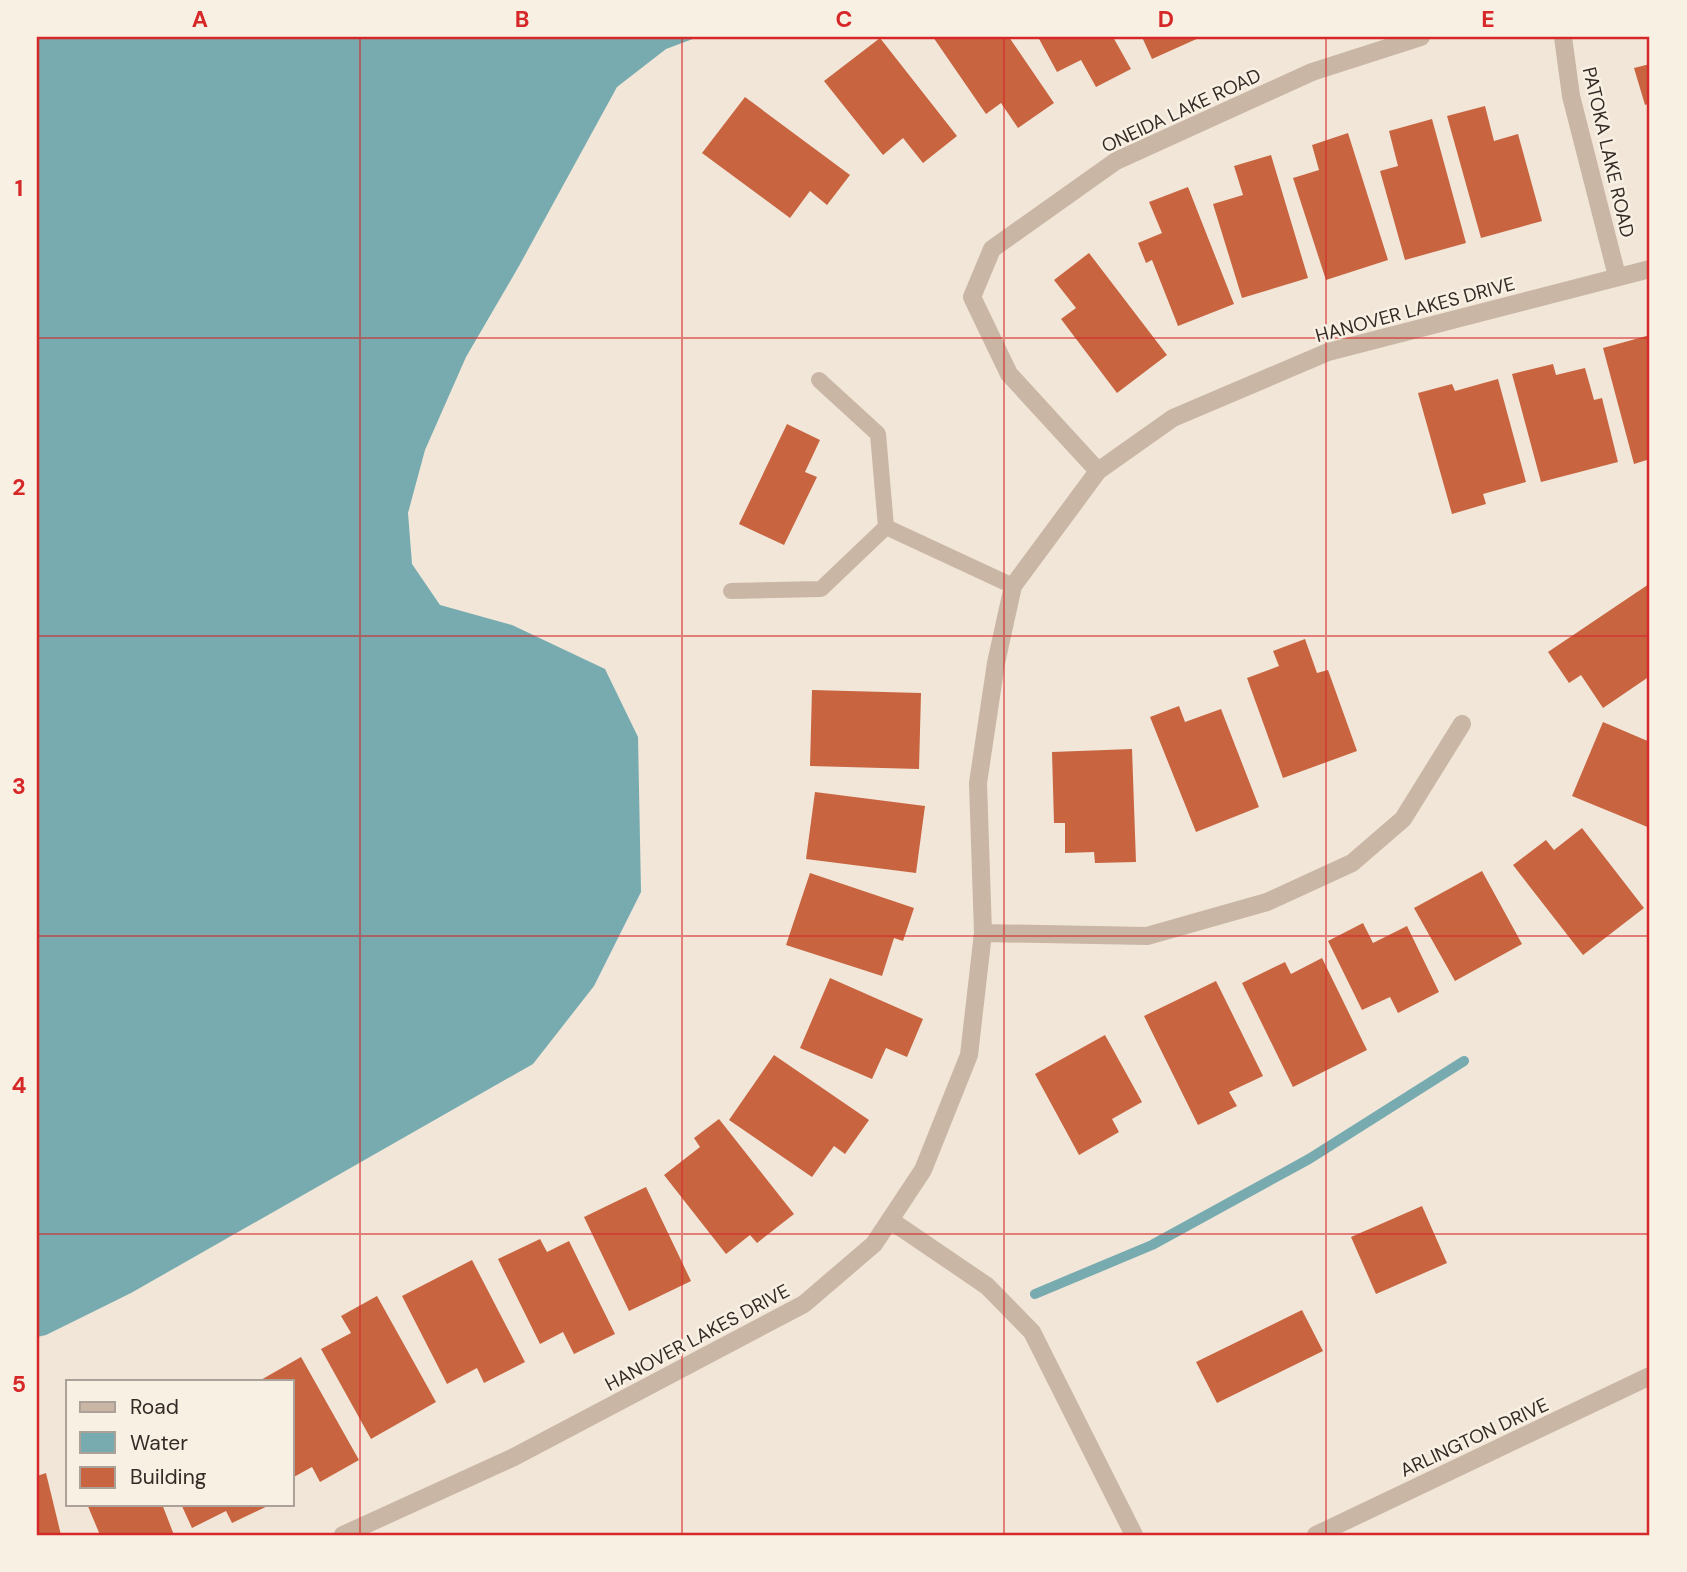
<svg xmlns="http://www.w3.org/2000/svg" width="1687" height="1572" font-family="'DM Sans',sans-serif">
<style>
.water{fill:#77abaf}
.lines{fill:none;stroke-linecap:round;stroke-linejoin:round}
.stream{stroke:#77abaf;stroke-width:10}
.building{fill:#c86540}
.lane{stroke:#c9b6a4;stroke-width:16}
.street{stroke:#c9b6a4;stroke-width:18}
.grid{fill:none;stroke:#d62828;stroke-width:2;stroke-opacity:0.55}
.labels{text-anchor:middle;stroke-width:5;stroke-linejoin:round;paint-order:stroke}
.street-label{font-size:19px;fill:#352b26;stroke:#f9f0e4}
.neatline{fill:none;stroke:#d62828;stroke-width:2.5}
.grid-label{font-size:23px;text-anchor:middle;font-weight:bold;fill:#d62828}
</style>
<rect width="100%" height="100%" fill="#f1e6d8"/>
<path class="water" d="M37 37H698L666 49 617 87 519 266 466 357 425 450 408 513 412 564 440 605 512 625 605 669 638 737 641 892 594 986 533 1064 131 1293 46 1335 37 1337Z"/>
<g class="lines">
<path class="stream" d="M1035 1294 1152 1245 1309 1159 1464 1061"/>
</g>
<path class="building" d="M933 37H1009L1054 103 1018 128 1001 103 986 114Z
M1038 37H1113L1131 69 1096 87 1081 60 1057 72Z
M1142 37H1201L1152 59Z
M880 38 957 136 923 163 903 138 883 155 824 81Z
M1650 64V103L1645 105 1634 68Z
M745 97 850 175 827 205 810 191 790 218 702 153Z
M1485 106 1494 141 1518 134 1542 221 1481 238 1447 116Z
M1432 119 1466 243 1405 260 1380 171 1398 166 1389 131Z
M1348 133 1388 260 1326 280 1293 178 1319 170 1312 145Z
M1271 155 1308 278 1242 298 1213 204 1243 195 1234 166Z
M1188 187 1234 304 1178 326 1152 260 1146 263 1138 243 1162 233 1149 202Z
M1089 253 1167 355 1117 393 1061 319 1076 308 1054 280Z
M1650 335V459L1634 464 1603 348Z
M1553 364 1556 375 1585 368 1594 400 1602 398 1618 462 1541 482 1512 374Z
M1498 379 1526 482 1483 494 1486 504 1452 514 1418 393 1452 384 1455 391Z
M787 424 820 440 805 472 817 477 784 545 739 524Z
M1649 584 1650 676 1603 708 1581 675 1569 683 1548 652Z
M1305 639 1317 673 1328 670 1357 751 1283 778 1247 678 1279 666 1273 651Z
M812 690 921 693 919 769 810 766Z
M1179 706 1185 722 1221 709 1259 807 1196 832 1150 717Z
M1603 722 1650 742V828L1572 796Z
M1132 749 1136 862 1095 863 1094 852 1065 853V823H1054L1052 752Z
M815 792 925 806 916 873 806 859Z
M1582 828 1644 908 1583 955 1513 865 1546 840 1554 850Z
M1482 871 1522 944 1455 981 1414 908Z
M810 873 914 908 903 941 894 938 882 976 786 945Z
M1363 923 1373 943 1407 926 1439 992 1398 1013 1390 997 1362 1010 1328 941Z
M1322 958 1367 1050 1293 1087 1242 983 1285 962 1291 974Z
M830 978 923 1019 907 1057 886 1048 872 1079 800 1048Z
M1216 981 1263 1076 1229 1092 1237 1106 1198 1125 1144 1016Z
M1105 1035 1142 1102 1112 1119 1119 1132 1079 1155 1035 1074Z
M774 1055 869 1120 845 1154 834 1146 812 1177 729 1120Z
M719 1119 794 1214 757 1243 750 1235 726 1254 664 1175 700 1147 694 1138Z
M646 1187 691 1281 629 1311 584 1217Z
M1422 1206 1447 1263 1376 1294 1351 1237Z
M540 1239 547 1252 569 1241 615 1334 574 1354 563 1332 540 1344 498 1259Z
M472 1260 525 1362 484 1383 477 1368 447 1384 402 1296Z
M377 1296 436 1402 371 1439 321 1349 351 1333 341 1316Z
M1302 1310 1323 1351 1217 1403 1196 1362Z
M301 1357 359 1460 320 1482 312 1467 292 1478V1381H259Z
M46 1473 61 1535H37V1476Z
M87 1504H162L174 1535H100Z
M181 1504H272L232 1523 226 1511 192 1528Z"/>
<g class="lines">
<path class="lane" d="M819 380 878 434 886 527 1013 586
M731 591 821 589 886 527"/>
<path class="street" d="M1563 37 1571 96 1617 276
M1098 471 1009 374 972 297 992 249 1116 161 1312 72 1421 37
M983 933 1147 936 1267 902 1352 863 1403 819 1462 724
M890 1220 987 1286 1032 1332 1134 1535
M343 1535 514 1457 804 1304 874 1244 923 1170 969 1055 983 933 978 783 996 663 1013 586 1098 471 1173 418 1328 352 1650 269
M1316 1535 1650 1376"/>
</g>
<path class="grid" d="M360 37V1535M682 37V1535M1004 37V1535M1326 37V1535M37 338H1650M37 636H1650M37 936H1650M37 1234H1650"/>
<g class="labels">
<g class="street-label">
<text transform="translate(1181 110) rotate(-25)" y="7">ONEIDA LAKE ROAD</text>
<text transform="translate(1609 152) rotate(77)" y="7">PATOKA LAKE ROAD</text>
<text transform="translate(1415 309) rotate(-15)" y="7">HANOVER LAKES DRIVE</text>
<text transform="translate(697 1337) rotate(-28)" y="7">HANOVER LAKES DRIVE</text>
<text transform="translate(1474 1437) rotate(-25)" y="7">ARLINGTON DRIVE</text>
</g>
</g>
<rect width="1687" height="1572" fill="none" stroke="#f9f0e4" stroke-width="77"/>
<rect x="66" y="1380" width="228" height="126" fill="#f9f0e4" stroke="#aba198" stroke-width="2"/>
<rect x="80" y="1402" width="35" height="10" fill="#c9b6a4" stroke="#aba198" stroke-width="2"/>
<text x="130" y="1414" font-size="21" fill="#352b26">Road</text>
<rect x="80" y="1432" width="35" height="21" fill="#77abaf" stroke="#aba198" stroke-width="2"/>
<text x="130" y="1450" font-size="21" fill="#352b26">Water</text>
<rect x="80" y="1467" width="35" height="21" fill="#c86540" stroke="#aba198" stroke-width="2"/>
<text x="130" y="1484" font-size="21" fill="#352b26">Building</text>
<rect x="38" y="38" width="1610" height="1496" class="neatline"/>
<g class="grid-label">
<text x="200" y="27">A</text>
<text x="522" y="27">B</text>
<text x="844" y="27">C</text>
<text x="1166" y="27">D</text>
<text x="1488" y="27">E</text>
<text x="19" y="196">1</text>
<text x="19" y="495">2</text>
<text x="19" y="794">3</text>
<text x="19" y="1093">4</text>
<text x="19" y="1392">5</text>
</g>
</svg>
